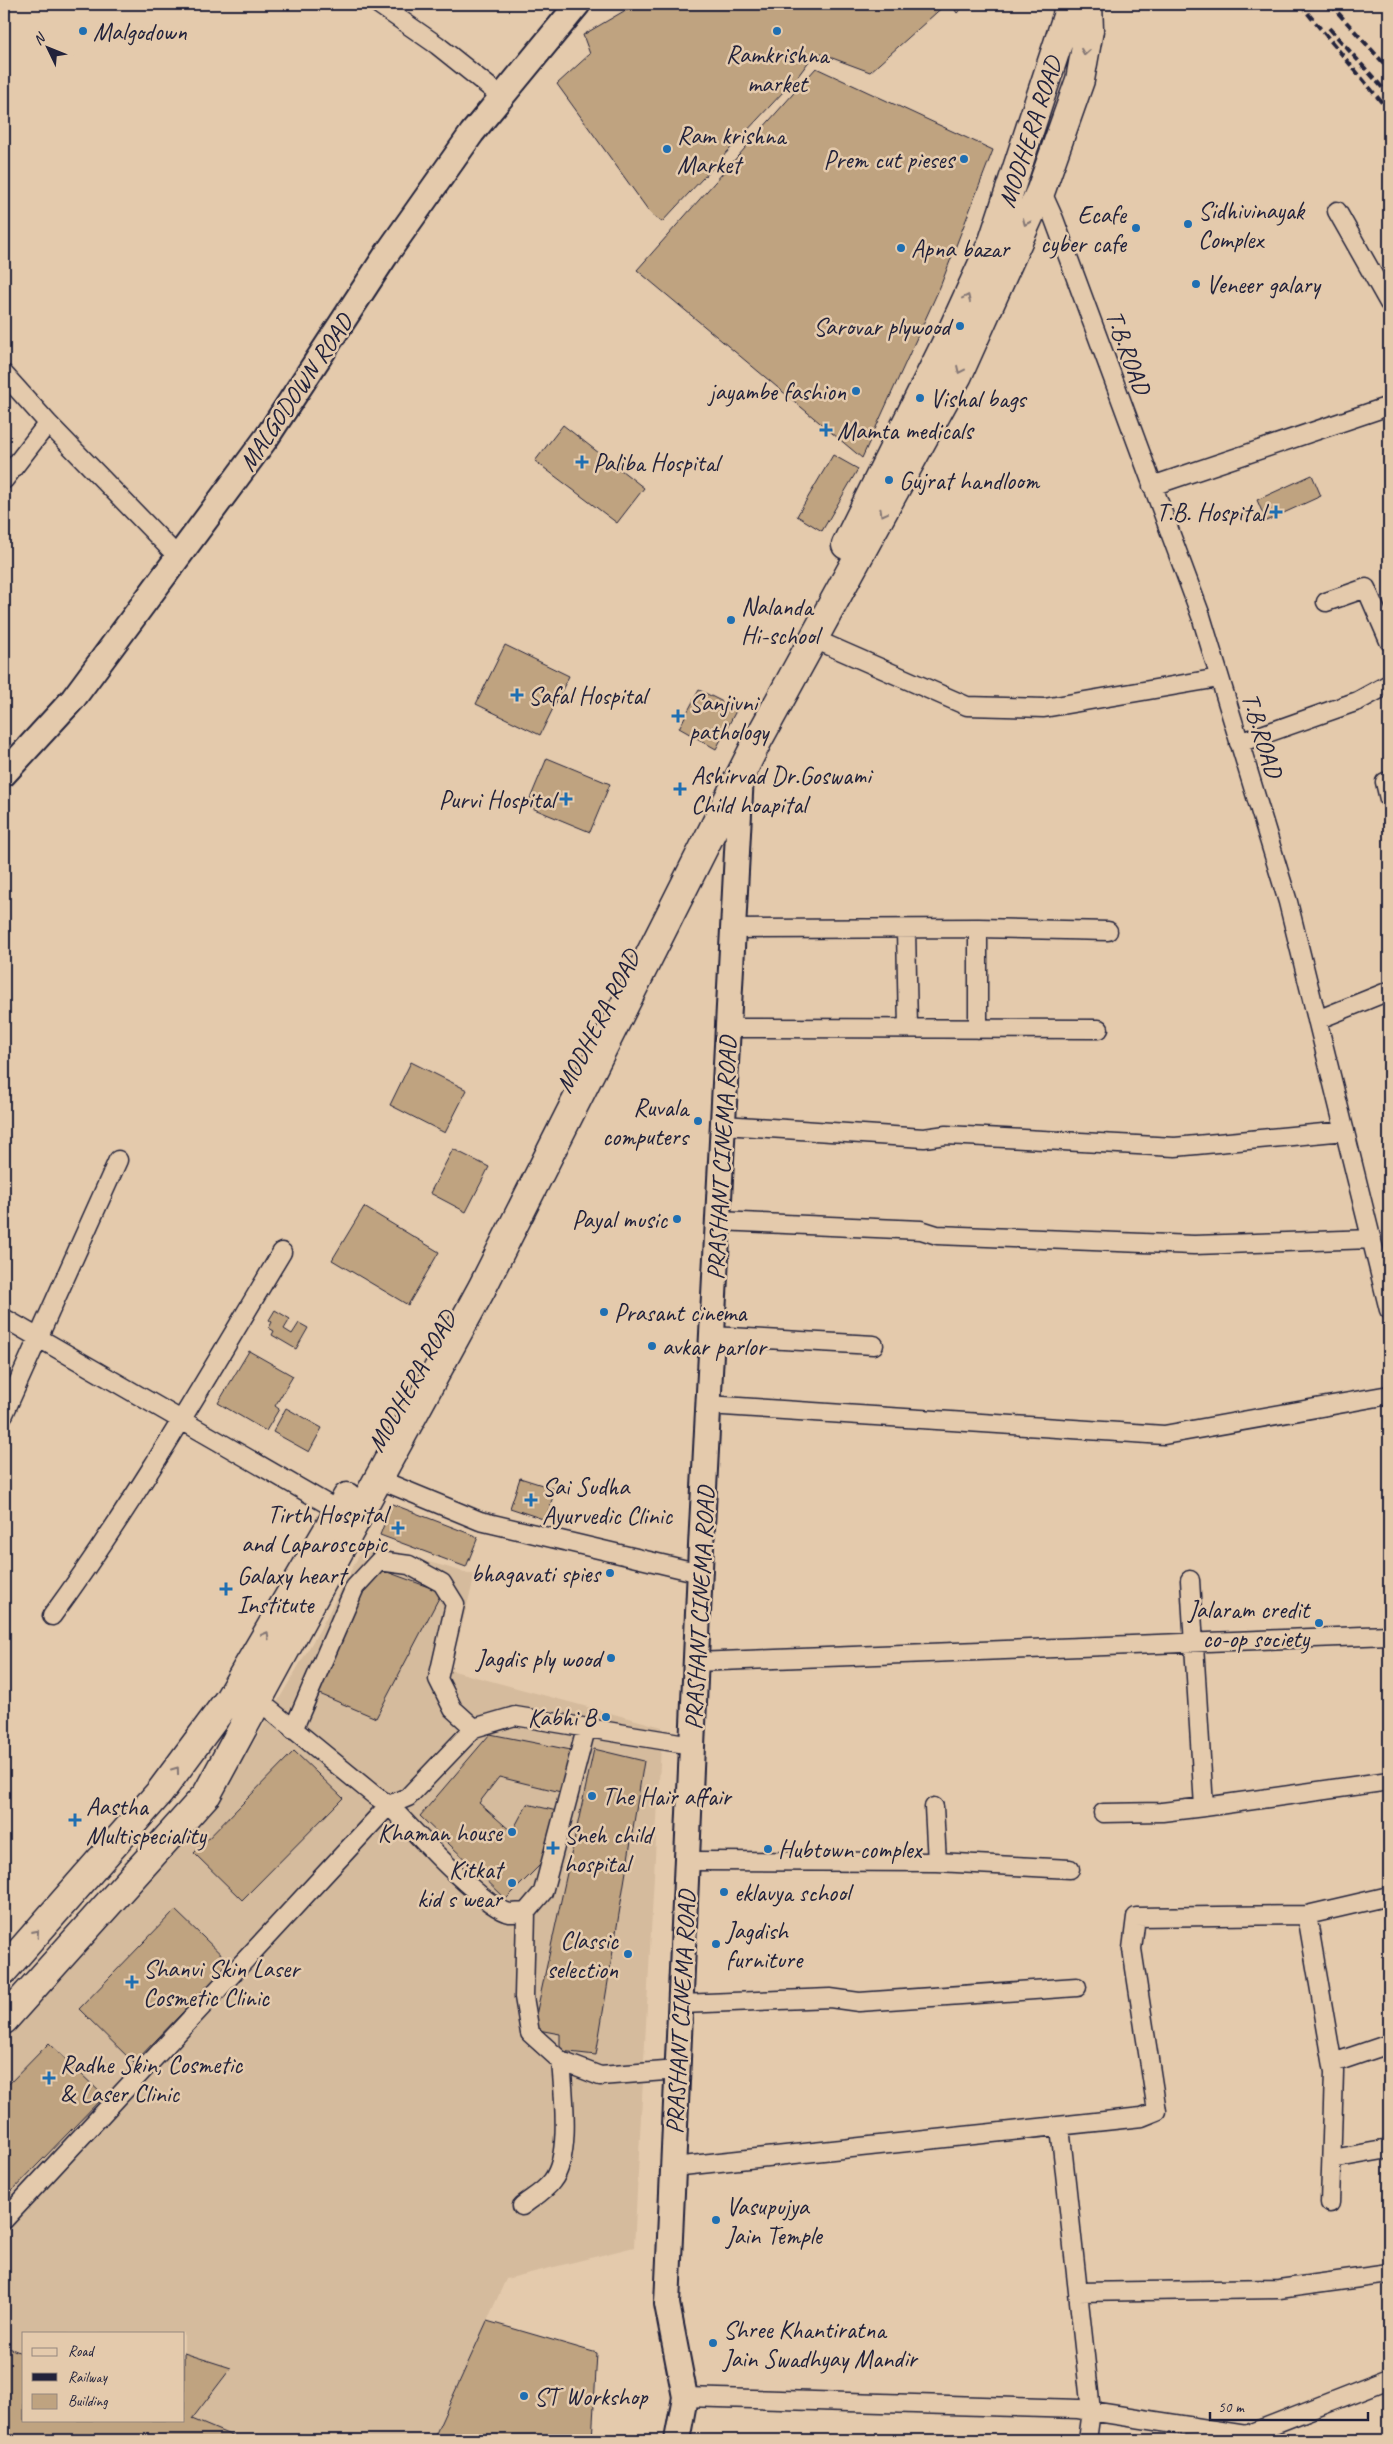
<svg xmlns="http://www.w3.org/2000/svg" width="1393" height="2444" font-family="Caveat,sans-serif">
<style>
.built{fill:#d5bb9d;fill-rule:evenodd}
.building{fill:#bfa380;stroke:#22223b}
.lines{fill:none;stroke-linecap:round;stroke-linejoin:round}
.street-casing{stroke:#22223b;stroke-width:21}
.secondary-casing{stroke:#22223b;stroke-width:28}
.primary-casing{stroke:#22223b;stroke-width:31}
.street{stroke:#e4caac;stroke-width:18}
.secondary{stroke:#e4caac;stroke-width:24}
.primary{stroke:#e4caac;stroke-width:28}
.rail{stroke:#22223b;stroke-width:4;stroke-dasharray:8 4;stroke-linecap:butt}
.oneway{stroke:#837674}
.poi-dot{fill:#1f6fb2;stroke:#e4caac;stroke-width:2}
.labels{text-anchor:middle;stroke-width:5;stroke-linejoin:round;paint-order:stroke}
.poi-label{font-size:25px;fill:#22223b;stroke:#e4caac;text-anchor:start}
.street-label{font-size:25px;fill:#22223b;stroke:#e4caac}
</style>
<rect width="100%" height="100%" fill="#e4caac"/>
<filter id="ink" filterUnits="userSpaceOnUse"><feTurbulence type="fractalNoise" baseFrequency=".02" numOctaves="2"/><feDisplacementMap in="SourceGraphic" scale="10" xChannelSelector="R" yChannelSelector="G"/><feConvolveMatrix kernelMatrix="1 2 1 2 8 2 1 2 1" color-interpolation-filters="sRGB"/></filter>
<g filter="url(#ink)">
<path class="built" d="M365 1544 475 1575 450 1670 662 1727 634 2247 506 2279 433 2440H4V2040L114 1911 219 1797 255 1740 319 1631ZM24 2333H184V2420H24Z"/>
<path class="building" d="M636 4H946L870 72 816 52 798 76 662 222 651 214 557 84 590 54 583 35Z
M951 4H967L957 13Z
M816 68 993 150 940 287 862 458 637 270Z
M563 425 644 488 617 523 535 461Z
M833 455 858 469 822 531 797 516Z
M1312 475 1321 496 1266 521 1257 500Z
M505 645 569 676 540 735 476 704Z
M699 690 737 709 716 749 679 728Z
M547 758 610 784 590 832 527 806Z
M411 1062 467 1090 445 1133 390 1105Z
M453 1149 489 1167 466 1212 430 1193Z
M364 1207 439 1252 408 1305 332 1260Z
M275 1310 290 1319 284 1329 292 1334 299 1323 308 1328 296 1349 272 1335 274 1331 269 1328 272 1322 269 1320Z
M249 1351 293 1376 275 1406 279 1409 266 1431 218 1403Z
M286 1408 322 1428 309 1452 273 1432Z
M520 1478 555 1489 546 1520 510 1508Z
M392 1504 478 1537 466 1567 380 1535Z
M371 1566 442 1592 376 1718 310 1690Z
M490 1734 571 1750 565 1793 499 1777 479 1803 512 1832 527 1804 557 1811 541 1864 506 1899 420 1816Z
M594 1749 644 1761 596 2055 560 2051V2034L533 2029Z
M294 1751 343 1798 242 1900 194 1853Z
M175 1910 230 1963 134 2063 79 2009Z
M49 2043 104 2096 8 2195 4 2190V2089Z
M487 2321 597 2353 592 2440H433Z
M4 2346 24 2354V2420H184V2353L231 2368 192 2419 242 2440H4Z"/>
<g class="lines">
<defs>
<path id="street" d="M378 4 437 45 502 97
M1041 190 1054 219 1201 616 1288 902 1389 1310
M1337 211 1389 303
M4 374 48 423 178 557
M4 480 48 423
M1152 486 1389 406
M1326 602 1366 588 1389 641
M814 639 967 706 1044 708 1219 678
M1239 743 1358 701 1389 684
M1385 782 1389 799
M978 928V1029
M733 929 978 928 1108 931
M906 929 908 1028
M1317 1020 1389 991
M728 1028 1099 1029
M723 1125 924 1138 946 1135 1175 1147 1345 1131
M718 1221 921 1230 937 1235 1194 1245 1372 1239
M4 1318 348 1516
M712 1336 874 1345
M708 1405 1164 1435 1389 1395
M4 1414 118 1160
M378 1479 480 1521 700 1573
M1190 1580 1204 1807 1389 1781
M52 1616C137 1500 208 1375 282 1252
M696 1662 1389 1635
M258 1700 374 1795 389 1805 408 1797 474 1728 515 1716 692 1745
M293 1730 355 1587 379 1561 409 1565 442 1583 455 1604 438 1679 453 1709 474 1728
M1103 1813 1162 1812 1204 1807
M687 1861 937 1862 934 1807
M937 1862 1070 1869
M526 1912 524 1997 530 2033 561 2061 600 2076 678 2070
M1307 1915 1334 2072 1330 2203
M681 2004 830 1998 859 2002 1077 1987
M1333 2063 1389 2044
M1060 2127 1091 2411 1087 2440
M1332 2159 1389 2149
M673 2167 1142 2117 1157 2111 1132 1949 1136 1917 1307 1915 1389 1896
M522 2206C532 2198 545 2191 552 2181 572 2156 563 2091 561 2061
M4 2220 389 1805C410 1827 484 1909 510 1913 515 1913 521 1912 526 1912L543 1892 586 1729
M1078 2292 1279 2289 1389 2274
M685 2397 1078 2409 1246 2435 1389 2379"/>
<path id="secondary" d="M4 774 73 699 267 437 388 252 472 133 578 4
M677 2440 685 2397 667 2304 701 1546 741 775"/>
<path id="primary" d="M846 545 952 331 993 241 1067 16 1068 4
M4 1970 160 1792 229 1699 347 1497
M4 2020 207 1794 482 1288 758 740 958 375 1041 190 1080 80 1089 30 1088 4"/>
</defs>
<use href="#street" class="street-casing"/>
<use href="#secondary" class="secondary-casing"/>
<use href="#primary" class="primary-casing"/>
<use href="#street" class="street"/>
<use href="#secondary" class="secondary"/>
<use href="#primary" class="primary"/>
<path class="rail" d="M1300 4 1389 111
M1330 4 1389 69
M1329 28 1389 95"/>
</g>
<defs><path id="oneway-chevron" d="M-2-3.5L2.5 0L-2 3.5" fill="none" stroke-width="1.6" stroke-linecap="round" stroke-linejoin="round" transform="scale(1.25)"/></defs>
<g class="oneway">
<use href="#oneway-chevron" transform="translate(1085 52) rotate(99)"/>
<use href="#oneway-chevron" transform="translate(1026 222) rotate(114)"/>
<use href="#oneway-chevron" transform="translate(967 298) rotate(-65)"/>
<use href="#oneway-chevron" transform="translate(960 370) rotate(115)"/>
<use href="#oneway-chevron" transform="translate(883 513) rotate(119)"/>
<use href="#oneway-chevron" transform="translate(266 1635) rotate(-60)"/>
<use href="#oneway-chevron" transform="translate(176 1770) rotate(-54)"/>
<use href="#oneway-chevron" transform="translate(36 1933) rotate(-49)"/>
</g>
</g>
<g class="poi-dot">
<circle cx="83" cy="31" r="5"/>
<circle cx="777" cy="31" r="5"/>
<circle cx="667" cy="149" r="5"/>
<circle cx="964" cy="159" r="5"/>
<circle cx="1188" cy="224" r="5"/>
<circle cx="1136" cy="228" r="5"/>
<circle cx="901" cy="248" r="5"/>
<circle cx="1196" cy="284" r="5"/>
<circle cx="960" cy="326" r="5"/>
<circle cx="856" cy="391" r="5"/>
<circle cx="920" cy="398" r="5"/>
<path d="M823.5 422.5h5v5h5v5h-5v5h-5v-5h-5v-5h5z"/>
<path d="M579.5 454.5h5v5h5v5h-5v5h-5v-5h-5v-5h5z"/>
<circle cx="889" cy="480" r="5"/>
<path d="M1273.5 504.5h5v5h5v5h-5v5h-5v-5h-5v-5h5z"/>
<circle cx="731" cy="620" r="5"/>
<path d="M514.5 687.5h5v5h5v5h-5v5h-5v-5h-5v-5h5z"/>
<path d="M675.5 708.5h5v5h5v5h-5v5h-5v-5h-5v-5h5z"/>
<path d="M677.5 781.5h5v5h5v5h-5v5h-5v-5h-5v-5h5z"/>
<path d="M563.5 791.5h5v5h5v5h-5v5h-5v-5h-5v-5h5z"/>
<circle cx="698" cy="1121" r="5"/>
<circle cx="677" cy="1219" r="5"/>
<circle cx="604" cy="1312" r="5"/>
<circle cx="652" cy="1346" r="5"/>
<path d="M528.5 1492.5h5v5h5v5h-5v5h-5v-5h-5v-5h5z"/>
<path d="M395.5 1520.5h5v5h5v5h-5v5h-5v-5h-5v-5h5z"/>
<circle cx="610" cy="1573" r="5"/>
<path d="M223.5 1581.5h5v5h5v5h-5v5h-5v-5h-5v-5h5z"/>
<circle cx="1319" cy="1623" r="5"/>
<circle cx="611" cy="1658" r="5"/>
<circle cx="606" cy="1717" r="5"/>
<circle cx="592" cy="1796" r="5"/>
<path d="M72.5 1812.5h5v5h5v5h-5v5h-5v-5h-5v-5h5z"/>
<circle cx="512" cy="1832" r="5"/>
<path d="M550.5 1840.5h5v5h5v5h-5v5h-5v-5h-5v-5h5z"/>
<circle cx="768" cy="1849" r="5"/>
<circle cx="512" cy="1883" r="5"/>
<circle cx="724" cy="1892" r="5"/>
<circle cx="716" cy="1944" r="5"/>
<circle cx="628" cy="1954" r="5"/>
<path d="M129.5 1974.5h5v5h5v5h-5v5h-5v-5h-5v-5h5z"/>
<path d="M46.5 2070.5h5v5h5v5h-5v5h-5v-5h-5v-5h5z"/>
<circle cx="716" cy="2220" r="5"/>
<circle cx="713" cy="2343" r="5"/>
<circle cx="524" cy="2396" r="5"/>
</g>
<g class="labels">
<g class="poi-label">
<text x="93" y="40">Malgodown</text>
<text x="777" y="63" text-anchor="middle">Ramkrishna<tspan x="777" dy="29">market</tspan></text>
<text x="677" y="144">Ram krishna<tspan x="677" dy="29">Market</tspan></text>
<text x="954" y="168" text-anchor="end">Prem cut pieses</text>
<text x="1198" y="219">Sidhivinayak<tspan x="1198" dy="29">Complex</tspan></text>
<text x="1126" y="223" text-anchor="end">Ecafe<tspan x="1126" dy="29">cyber cafe</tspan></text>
<text x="911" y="257">Apna bazar</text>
<text x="1206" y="293">Veneer galary</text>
<text x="950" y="335" text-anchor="end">Sarovar plywood</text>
<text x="846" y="400" text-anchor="end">jayambe fashion</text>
<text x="930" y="407">Vishal bags</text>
<text x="837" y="439">Mamta medicals</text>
<text x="593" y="471">Paliba Hospital</text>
<text x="899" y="489">Gujrat handloom</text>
<text x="1265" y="521" text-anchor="end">T.B. Hospital</text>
<text x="741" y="615">Nalanda<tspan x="741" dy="29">Hi-school</tspan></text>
<text x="528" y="704">Safal Hospital</text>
<text x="689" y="711">Sanjivni<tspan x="689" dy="29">pathology</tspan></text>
<text x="691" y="784">Ashirvad Dr.Goswami<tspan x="691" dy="29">Child hoapital</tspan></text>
<text x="555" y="808" text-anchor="end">Purvi Hospital</text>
<text x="688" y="1116" text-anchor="end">Ruvala<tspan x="688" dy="29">computers</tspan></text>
<text x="667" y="1228" text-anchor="end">Payal music</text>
<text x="614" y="1321">Prasant cinema</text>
<text x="662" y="1355">avkar parlor</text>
<text x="542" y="1495">Sai Sudha<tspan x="542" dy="29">Ayurvedic Clinic</tspan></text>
<text x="387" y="1523" text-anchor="end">Tirth Hospital<tspan x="387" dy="29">and Laparoscopic</tspan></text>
<text x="600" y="1582" text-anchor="end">bhagavati spies</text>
<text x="237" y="1584">Galaxy heart<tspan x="237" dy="29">Institute</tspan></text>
<text x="1309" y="1618" text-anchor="end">Jalaram credit<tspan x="1309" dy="29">co-op society</tspan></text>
<text x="601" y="1667" text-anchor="end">Jagdis ply wood</text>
<text x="596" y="1726" text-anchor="end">Kabhi B</text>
<text x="602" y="1805">The Hair affair</text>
<text x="86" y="1815">Aastha<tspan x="86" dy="29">Multispeciality</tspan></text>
<text x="502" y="1841" text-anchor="end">Khaman house</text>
<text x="564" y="1843">Sneh child<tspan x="564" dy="29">hospital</tspan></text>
<text x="778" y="1858">Hubtown complex</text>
<text x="502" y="1878" text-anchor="end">Kitkat<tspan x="502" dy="29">kid s wear</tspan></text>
<text x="734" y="1901">eklavya school</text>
<text x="726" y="1939">Jagdish<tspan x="726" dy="29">furniture</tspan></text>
<text x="618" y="1949" text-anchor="end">Classic<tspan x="618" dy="29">selection</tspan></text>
<text x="143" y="1977">Shanvi Skin Laser<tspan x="143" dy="29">Cosmetic Clinic</tspan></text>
<text x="60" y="2073">Radhe Skin, Cosmetic<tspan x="60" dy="29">&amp; Laser Clinic</tspan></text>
<text x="726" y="2215">Vasupujya<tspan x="726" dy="29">Jain Temple</tspan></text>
<text x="723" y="2338">Shree Khantiratna<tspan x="723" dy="29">Jain Swadhyay Mandir</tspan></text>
<text x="534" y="2405">ST Workshop</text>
</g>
<g class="street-label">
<text transform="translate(1029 132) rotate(-72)" y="9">MODHERA ROAD</text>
<text transform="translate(1129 352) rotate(70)" y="9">T.B.ROAD</text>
<text transform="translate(295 392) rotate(-56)" y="9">MALGODOWN ROAD</text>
<text transform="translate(1263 735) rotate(73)" y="9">T.B.ROAD</text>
<text transform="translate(597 1021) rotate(-63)" y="9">MODHERA ROAD</text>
<text transform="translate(721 1158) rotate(-87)" y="9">PRASHANT CINEMA ROAD</text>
<text transform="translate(411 1381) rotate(-61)" y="9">MODHERA ROAD</text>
<text transform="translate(699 1608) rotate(-87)" y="9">PRASHANT CINEMA ROAD</text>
<text transform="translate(680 2012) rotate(-87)" y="9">PRASHANT CINEMA ROAD</text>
</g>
</g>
<rect width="1393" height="2444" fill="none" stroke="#e4caac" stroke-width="20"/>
<rect x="10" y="10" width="1373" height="2424" fill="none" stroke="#22223b" stroke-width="2" filter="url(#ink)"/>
<rect x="22" y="2332" width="162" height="90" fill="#e4caac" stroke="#96877f"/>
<rect x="32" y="2348" width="25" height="8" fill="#e4caac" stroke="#96877f"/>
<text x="68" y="2356" font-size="15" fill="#22223b">Road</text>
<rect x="32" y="2373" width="25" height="8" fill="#22223b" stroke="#96877f"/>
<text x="68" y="2382" font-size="15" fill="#22223b">Railway</text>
<rect x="32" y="2394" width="25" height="15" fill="#bfa380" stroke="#96877f"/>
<text x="68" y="2406" font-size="15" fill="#22223b">Building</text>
<g transform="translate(48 48) rotate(313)" stroke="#e4caac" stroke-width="4" paint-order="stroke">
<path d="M0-4L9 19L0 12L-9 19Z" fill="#22223b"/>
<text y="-8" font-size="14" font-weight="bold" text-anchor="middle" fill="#22223b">N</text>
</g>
<path d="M1210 2412v8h158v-8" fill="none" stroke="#22223b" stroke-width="2.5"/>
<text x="1218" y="2412" font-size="15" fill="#22223b" stroke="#e4caac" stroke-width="4" paint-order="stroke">50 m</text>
</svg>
